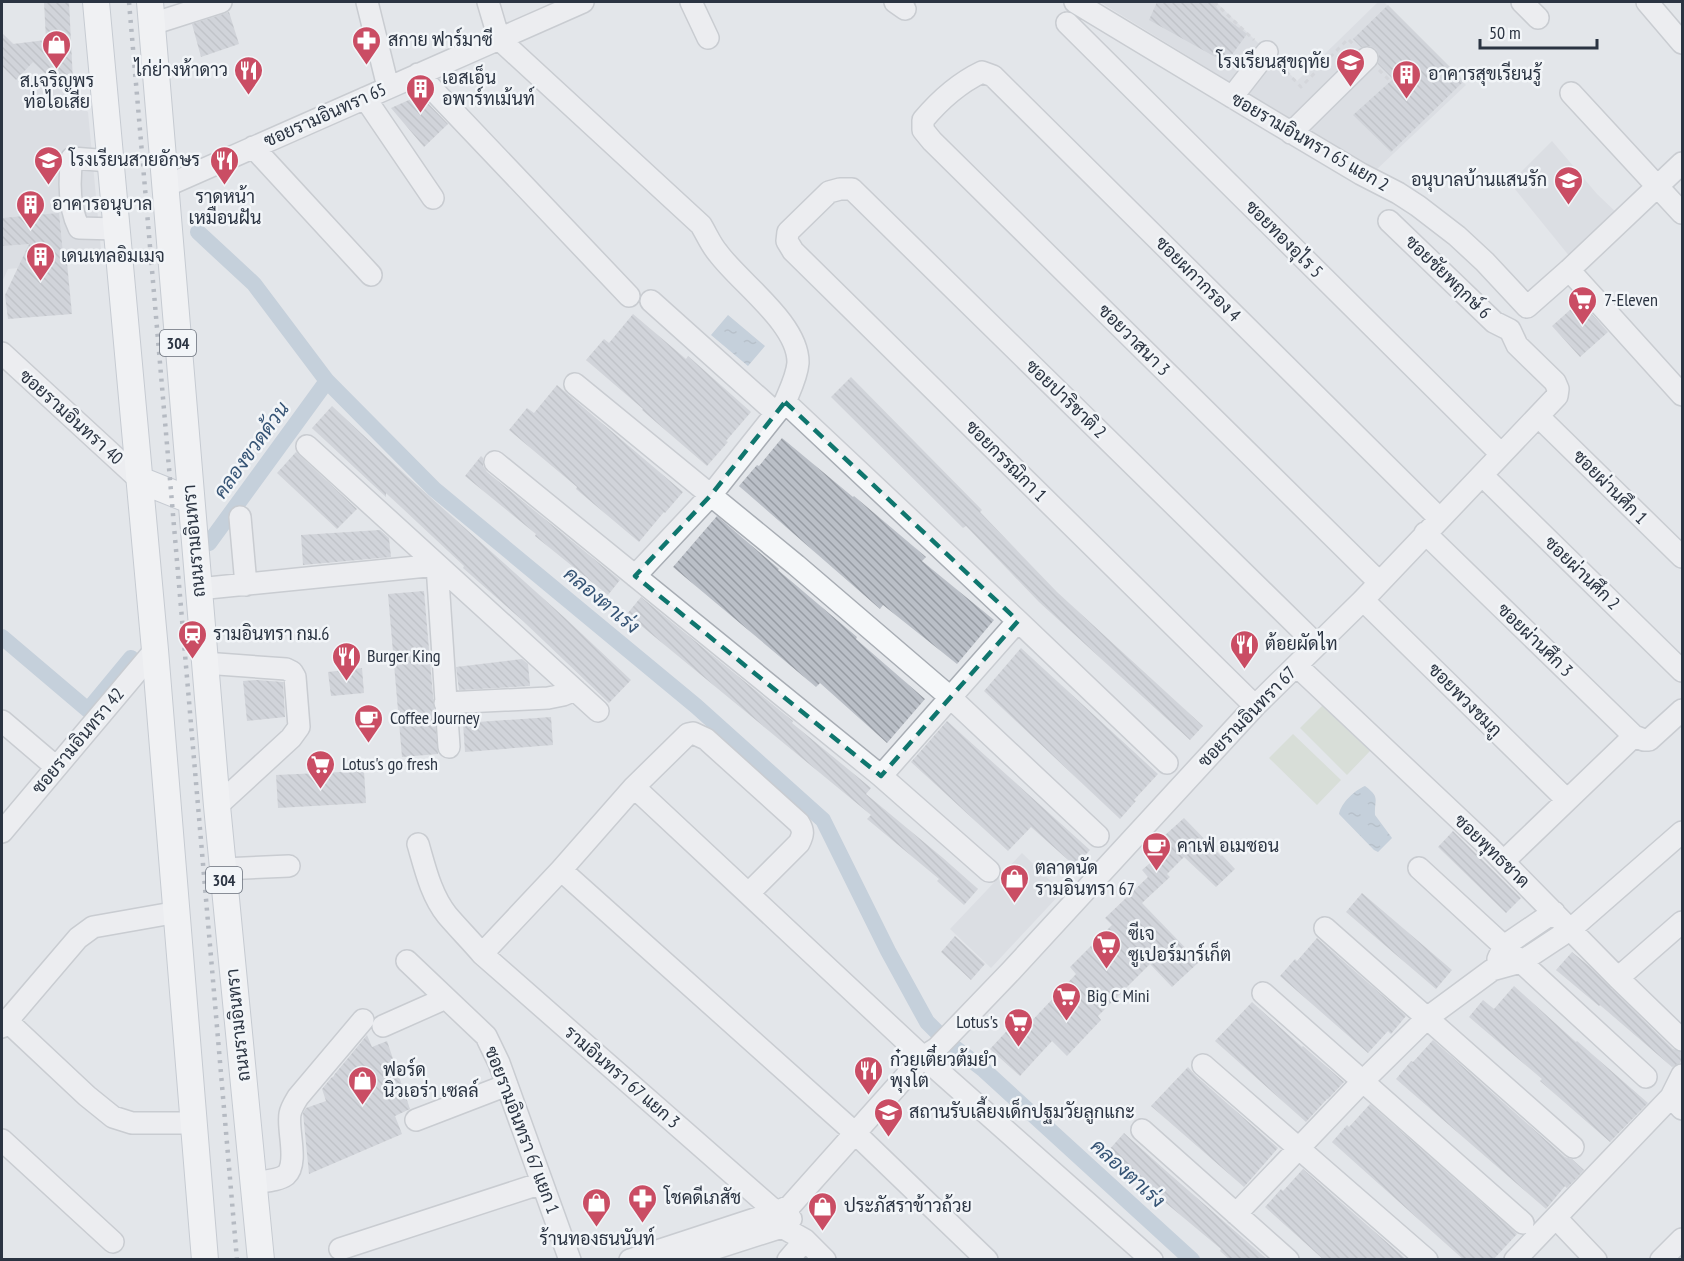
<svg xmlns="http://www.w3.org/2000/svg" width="1684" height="1261" font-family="'PT Sans Narrow',Sarabun,sans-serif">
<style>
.built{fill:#d1d5dc}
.green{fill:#c9d4c4}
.water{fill:url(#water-ripples)}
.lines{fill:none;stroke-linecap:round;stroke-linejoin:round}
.canal{stroke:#9fb5c9;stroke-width:16}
.building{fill:url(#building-back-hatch)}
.minor-casing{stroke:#a8adb4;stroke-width:24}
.major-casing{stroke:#a2abb6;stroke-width:28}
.path{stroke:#c0c4c9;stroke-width:3;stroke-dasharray:4.5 4.5;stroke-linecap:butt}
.minor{stroke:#f5f7f9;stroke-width:21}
.major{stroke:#fff;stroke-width:26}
.rail{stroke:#7c8693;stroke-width:4.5;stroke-dasharray:3 6;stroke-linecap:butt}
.marked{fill:none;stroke:#0f766e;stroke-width:4.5;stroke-dasharray:12 8;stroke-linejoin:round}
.labels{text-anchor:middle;stroke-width:5;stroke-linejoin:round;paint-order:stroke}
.shield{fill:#f2f5f8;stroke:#676e79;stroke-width:1.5}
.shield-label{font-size:16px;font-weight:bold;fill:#2b3442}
.poi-label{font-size:18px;fill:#2b3442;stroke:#f2f5f8;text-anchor:start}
.street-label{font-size:18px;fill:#2b3442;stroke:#f2f5f8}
.water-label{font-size:20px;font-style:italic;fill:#365475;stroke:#f2f5f8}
</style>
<defs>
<pattern id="water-ripples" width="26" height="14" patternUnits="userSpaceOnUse" patternTransform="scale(1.5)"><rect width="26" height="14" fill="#9fb5c9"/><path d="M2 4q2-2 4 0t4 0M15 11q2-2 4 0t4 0" fill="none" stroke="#8294a5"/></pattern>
<pattern id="building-back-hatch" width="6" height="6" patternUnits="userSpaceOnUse" patternTransform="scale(1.5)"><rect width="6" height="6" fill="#babfc7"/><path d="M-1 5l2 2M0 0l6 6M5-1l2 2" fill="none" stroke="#979ca3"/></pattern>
</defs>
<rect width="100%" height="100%" fill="#e3e6ea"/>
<path class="built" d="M1100 2H1216L1297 81 1378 2H1384L1466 85 1375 171Z
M2 33 88 112 102 260 8 269 2 282Z
M1552 141 1597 194 1619 215 1570 257 1510 183Z
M1022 853 1062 892 991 968 950 929Z"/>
<path class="green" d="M1323 705 1370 751 1347 775 1300 728Z
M1293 734 1341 780 1317 805 1269 758Z"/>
<path class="water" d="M728 315 765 346 748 366 711 335Z
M1365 786C1381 798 1374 799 1375 815L1392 838 1378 852 1374 850 1339 814C1341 803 1355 790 1365 786Z"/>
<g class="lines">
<path class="canal" d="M198 232 254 284 327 381 434 489 696 706 823 820 888 951 927 1022 936 1031
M209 543 327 381
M2 637 88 710 131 658
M954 1047 984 1070 1192 1260"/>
</g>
<path class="building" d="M44 2H69L74 101 33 62 16 80 2 66V33L13 44 46 40Z
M1157 2H1213L1222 15 1247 34 1226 63 1149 20Z
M1388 5 1464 81 1391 152 1353 115 1393 79 1378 64 1379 55 1376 49 1370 46 1361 47 1353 39Z
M229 12 239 44 201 57 192 24Z
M420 95 448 124 424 147 391 108Z
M59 213 64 264 67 263 72 314 8 319 5 295 29 244 2 246V218Z
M1580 301 1608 332 1580 357 1552 326Z
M633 314 686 359 688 356 751 412 726 441 728 442 707 466 642 410 643 409 586 360 604 339 609 343Z
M851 377 982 510 980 512 1057 592 1203 726 1190 740 1039 602 966 526 963 528 831 397Z
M557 385 683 492 665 513 664 512 639 542 576 489 577 487 509 430 527 408 534 413Z
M332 406 408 477 565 618 631 680 609 703 522 620 463 568 464 566 386 493V497L312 428Z
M782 438 853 497 854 496 926 557 922 561 994 620 957 664 883 605 880 609 739 486 757 465 759 466Z
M296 452 357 509 337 529 277 473Z
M481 456 483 458V466L487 472 620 580 608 595 535 536 536 534 465 476Z
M717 516 779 569 778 570 857 637 856 639 925 699 887 743 820 683 816 687 673 567Z
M380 530 389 538 391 557 303 565 301 535Z
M424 591 438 754 402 757 388 594Z
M641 597 793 721 792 723 871 788 866 794 943 858 978 889 964 905 937 881 939 879 867 819 871 815 627 614Z
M1021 648 1158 774 1134 800 1136 801 1120 819 984 691Z
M522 659 528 664 530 686 459 690 456 667Z
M362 668 364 693 331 696 328 672Z
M257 680 283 682 285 717 247 721 243 681Z
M551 717 553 745 465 752 463 723Z
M947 721 1090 850 1075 866 1031 827 1008 851 911 762Z
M364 771 366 803 278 808 276 775Z
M1184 818 1221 856 1222 855 1235 869 1216 887 1184 857 1167 874 1170 877 1142 903 1199 962 1172 987 1150 964 1098 1016 1101 1020 1067 1056 1052 1041 1020 1076 990 1049 1017 1020 1026 1027 1076 974 1070 967 1112 925 1105 918 1148 877 1142 870 1172 844 1164 836Z
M1453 831 1521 898 1506 913 1438 847Z
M1362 893 1452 970 1436 989 1346 912Z
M955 936 985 964 971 980 941 952Z
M1317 938 1406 1016 1391 1034 1388 1031 1368 1053 1280 976 1295 959 1297 961Z
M1572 952 1589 966 1673 1049 1683 1052V1060L1680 1063 1672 1067 1600 1005 1599 1006 1556 970Z
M1514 986 1576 1042 1577 1041 1648 1103 1610 1142 1540 1081 1542 1079 1469 1017 1483 1000 1494 1009Z
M1252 1002 1302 1047 1303 1046 1344 1082 1328 1099H1327L1306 1122 1215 1041Z
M367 1035 372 1047 387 1041 410 1109 395 1116 402 1134 309 1174 303 1113 306 1108 326 1101 322 1089 331 1078 334 1076V1075Z
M1433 1040 1565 1157 1572 1159 1584 1170 1567 1188 1565 1186 1546 1209 1396 1079 1411 1061 1413 1062Z
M1188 1067 1195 1075 1278 1148 1244 1187 1151 1106Z
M1370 1104 1517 1234 1493 1260H1464L1332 1142 1347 1125 1349 1127Z
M1124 1133 1165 1170 1268 1260H1230L1220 1251 1221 1249 1154 1193 1155 1192 1108 1151Z
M1303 1169 1407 1260H1324L1265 1207 1281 1189 1283 1191Z"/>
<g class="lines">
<defs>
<path id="minor" d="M367 2 388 87
M488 2 499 39 701 225C707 235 711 245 718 253 740 283 799 324 798 363 797 376 790 390 785 402L1018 621 1167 763
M691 2 708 38
M895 2 905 9
M1075 2 1272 121 1361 174 1398 193 1418 206 1457 236 1485 262 1527 307 1569 270 1682 163
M1522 2 1538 18
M1647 2 1682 43
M1067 23 1501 454
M152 24 221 2
M418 74 629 296
M1571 93 1682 213
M1232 97 1267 52
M365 98 433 198
M1291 133 1367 58
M253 147 371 275
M110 161 72 158C69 180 69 208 79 228L116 229
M166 186 583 2
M1389 221 1494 322 1510 330
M1569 270 1682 395
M651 301 776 413
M2 353 140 480
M575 384 796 565 951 698 1098 836
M1538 416 1682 557
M307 446 598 711
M495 462 881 776 989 871
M1482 475 1682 671
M240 517 246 585
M1425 533 1634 736 1644 740H1649L1682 710
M635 576 711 495 785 402
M1379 582 932 141 923 130V120C939 101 959 83 982 72L993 76 1439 518
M198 589 437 565 449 747
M1363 600 1567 800
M204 663 286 669 292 672 295 677 299 727 291 738 217 806
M1297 666 1489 847 1618 978 1682 1040
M445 703 548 698 563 695 575 690
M1255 706 793 251 787 241 788 232 829 192 840 189H852L1317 645
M2 721 56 767
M881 776 1018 621
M634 787 923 1057 1152 1260
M2 832 155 650
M418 844C425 868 431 895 447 915 458 928 471 941 482 954L776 1212 782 1227
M1504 861 1634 736
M1419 868 1646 1077
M223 869 289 866
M561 870 855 1133 987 1260
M1325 928 1573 1147
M482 954 561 870 634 787 688 734 693 733 706 739 799 823C804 831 803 835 799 843L749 893
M1498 959 1504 946 1554 912
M407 961 486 1036 499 1063 570 1260
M1618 978 1682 922
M1263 993 1523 1223
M7 1021 87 1096 113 1117 132 1123H194
M383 1026 446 998
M2 1027 78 938 93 927 178 912
M1203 1065 1427 1260
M1671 1097 1682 1075
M416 1120 507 1085
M1142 1130 1288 1260
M2 1140 113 1242
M253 1183C263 1181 278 1181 286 1175 299 1163 287 1130 290 1114 291 1108 295 1102 298 1097L363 1020
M1236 1214 1363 1081 1427 1018 1492 970 1521 962 1571 929 1682 832
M1556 1218 1596 1260
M782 1227 805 1240 825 1260
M340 1249 542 1183
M630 1260 776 1212 790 1206 923 1057 937 1048 1011 971 1255 706 1363 600 1557 396 1558 389 1555 382 1517 345 1510 330
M679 1260 782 1227 791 1219
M788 1260 805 1240
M1515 1260 1671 1097 1682 1109
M1661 1260 1682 1239"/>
<path id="major" d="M96 2 155 650 205 1260
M150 2 217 806 261 1260
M140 480 190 500"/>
</defs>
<use href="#minor" class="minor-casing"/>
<use href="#major" class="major-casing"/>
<path class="path" d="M1214 2 1254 40
M1280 65 1301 87 1348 39 1355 46
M1379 70 1396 87"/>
<use href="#minor" class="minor"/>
<use href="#major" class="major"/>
<path class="rail" d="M129 2 237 1260"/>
</g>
<path d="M0 0H1684V1261H0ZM785 402 1018 621 881 776 635 576 711 495Z" fill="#e3e6ea" fill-opacity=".55" fill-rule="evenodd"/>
<path class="marked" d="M785 402 1018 621 881 776 635 576 711 495Z"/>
<defs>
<symbol id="pharmacy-pin" viewBox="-11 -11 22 30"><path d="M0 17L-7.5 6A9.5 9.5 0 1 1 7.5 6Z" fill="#ca4d64" stroke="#f2f5f8"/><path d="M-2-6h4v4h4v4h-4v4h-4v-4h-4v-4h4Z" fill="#fff"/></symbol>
<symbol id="shop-pin" viewBox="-11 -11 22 30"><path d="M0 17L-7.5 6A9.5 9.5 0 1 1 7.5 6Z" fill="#ca4d64" stroke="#f2f5f8"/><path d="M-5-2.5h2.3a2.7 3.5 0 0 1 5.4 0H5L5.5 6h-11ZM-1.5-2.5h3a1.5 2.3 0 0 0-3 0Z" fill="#fff"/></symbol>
<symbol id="school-pin" viewBox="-11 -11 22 30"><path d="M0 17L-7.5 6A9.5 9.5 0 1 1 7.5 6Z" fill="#ca4d64" stroke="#f2f5f8"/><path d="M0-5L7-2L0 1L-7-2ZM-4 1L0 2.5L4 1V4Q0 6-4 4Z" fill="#fff"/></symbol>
<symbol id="restaurant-pin" viewBox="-11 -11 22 30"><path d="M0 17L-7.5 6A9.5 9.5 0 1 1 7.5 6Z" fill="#ca4d64" stroke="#f2f5f8"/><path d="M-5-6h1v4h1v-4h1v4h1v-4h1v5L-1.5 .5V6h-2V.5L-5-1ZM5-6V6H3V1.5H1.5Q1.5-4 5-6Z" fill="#fff"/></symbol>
<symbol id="building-pin" viewBox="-11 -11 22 30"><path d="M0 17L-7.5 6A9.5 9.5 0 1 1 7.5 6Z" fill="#ca4d64" stroke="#f2f5f8"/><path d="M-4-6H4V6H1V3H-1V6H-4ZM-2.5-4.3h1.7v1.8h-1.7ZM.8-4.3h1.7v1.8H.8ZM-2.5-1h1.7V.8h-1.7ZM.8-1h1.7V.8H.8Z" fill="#fff"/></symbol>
<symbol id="supermarket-pin" viewBox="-11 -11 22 30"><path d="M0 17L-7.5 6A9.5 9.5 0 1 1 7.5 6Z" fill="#ca4d64" stroke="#f2f5f8"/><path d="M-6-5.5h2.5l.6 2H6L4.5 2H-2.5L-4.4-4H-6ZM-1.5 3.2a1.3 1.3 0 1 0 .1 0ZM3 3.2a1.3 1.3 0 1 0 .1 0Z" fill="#fff"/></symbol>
<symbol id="station-pin" viewBox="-11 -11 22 30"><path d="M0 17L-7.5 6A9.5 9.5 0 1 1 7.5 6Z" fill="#ca4d64" stroke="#f2f5f8"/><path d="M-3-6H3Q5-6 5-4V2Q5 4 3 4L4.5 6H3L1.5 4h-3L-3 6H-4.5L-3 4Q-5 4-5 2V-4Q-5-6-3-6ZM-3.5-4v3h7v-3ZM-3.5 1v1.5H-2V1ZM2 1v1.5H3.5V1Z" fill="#fff"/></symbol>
<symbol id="cafe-pin" viewBox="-11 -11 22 30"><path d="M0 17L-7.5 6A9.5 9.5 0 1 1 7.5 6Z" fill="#ca4d64" stroke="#f2f5f8"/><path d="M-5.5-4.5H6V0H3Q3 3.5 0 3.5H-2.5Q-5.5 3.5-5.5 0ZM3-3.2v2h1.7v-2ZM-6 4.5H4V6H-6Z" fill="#fff"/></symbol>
</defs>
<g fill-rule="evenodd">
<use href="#pharmacy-pin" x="350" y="24" width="33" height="45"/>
<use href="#shop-pin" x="40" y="28" width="33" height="45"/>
<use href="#school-pin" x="1334" y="46" width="33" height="45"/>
<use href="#restaurant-pin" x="232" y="54" width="33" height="45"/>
<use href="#building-pin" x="1390" y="58" width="33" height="45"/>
<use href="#building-pin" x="404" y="72" width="33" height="45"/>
<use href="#school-pin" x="32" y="144" width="33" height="45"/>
<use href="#restaurant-pin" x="208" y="144" width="33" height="45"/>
<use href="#school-pin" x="1552" y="164" width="33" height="45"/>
<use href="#building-pin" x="14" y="188" width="33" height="45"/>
<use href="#building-pin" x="24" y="240" width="33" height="45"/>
<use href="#supermarket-pin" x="1566" y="284" width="33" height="45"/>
<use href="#station-pin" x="176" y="618" width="33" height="45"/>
<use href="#restaurant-pin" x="1228" y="628" width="33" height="45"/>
<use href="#restaurant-pin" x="330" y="640" width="33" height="45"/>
<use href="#cafe-pin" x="352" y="702" width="33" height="45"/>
<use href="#supermarket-pin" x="304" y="748" width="33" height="45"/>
<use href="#cafe-pin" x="1140" y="830" width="33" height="45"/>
<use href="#shop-pin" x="998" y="862" width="33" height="45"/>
<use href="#supermarket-pin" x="1090" y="928" width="33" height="45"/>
<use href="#supermarket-pin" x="1050" y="980" width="33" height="45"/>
<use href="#supermarket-pin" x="1002" y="1006" width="33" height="45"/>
<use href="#restaurant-pin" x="852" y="1054" width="33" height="45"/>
<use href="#shop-pin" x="346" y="1064" width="33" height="45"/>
<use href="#school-pin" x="872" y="1096" width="33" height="45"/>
<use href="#pharmacy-pin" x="626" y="1182" width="33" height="45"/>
<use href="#shop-pin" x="580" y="1186" width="33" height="45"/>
<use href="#shop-pin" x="806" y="1190" width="33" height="45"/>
</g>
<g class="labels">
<g class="shield">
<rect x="160" y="330" width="36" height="26" rx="4.5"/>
<rect x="206" y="867" width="36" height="26" rx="4.5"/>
</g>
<g class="shield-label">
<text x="178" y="349">304</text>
<text x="224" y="886">304</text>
</g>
<g class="poi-label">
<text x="388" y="46">สกาย ฟาร์มาซี</text>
<text x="1330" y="68" text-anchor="end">โรงเรียนสุขฤทัย</text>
<text x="228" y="76" text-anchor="end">ไก่ย่างห้าดาว</text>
<text x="1428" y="80">อาคารสุขเรียนรู้</text>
<text x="442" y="84">เอสเอ็น<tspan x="442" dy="21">อพาร์ทเม้นท์</tspan></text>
<text x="57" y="87" text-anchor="middle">ส.เจริญพร<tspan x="57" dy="21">ท่อไอเสีย</tspan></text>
<text x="69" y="166">โรงเรียนสายอักษร</text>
<text x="1547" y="186" text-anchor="end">อนุบาลบ้านแสนรัก</text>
<text x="225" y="203" text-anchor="middle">ราดหน้า<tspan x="225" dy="21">เหมือนฝัน</tspan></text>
<text x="52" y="210">อาคารอนุบาล</text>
<text x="61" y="262">เดนเทลอิมเมจ</text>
<text x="1604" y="306">7-Eleven</text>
<text x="213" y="640">รามอินทรา กม.6</text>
<text x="1265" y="650">ต้อยผัดไท</text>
<text x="367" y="662">Burger King</text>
<text x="390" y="724">Coffee Journey</text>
<text x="342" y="770">Lotus's go fresh</text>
<text x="1177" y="852">คาเฟ่ อเมซอน</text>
<text x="1035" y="874">ตลาดนัด<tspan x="1035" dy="21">รามอินทรา 67</tspan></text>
<text x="1128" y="940">ซีเจ<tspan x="1128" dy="21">ซูเปอร์มาร์เก็ต</tspan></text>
<text x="1087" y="1002">Big C Mini</text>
<text x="998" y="1028" text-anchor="end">Lotus's</text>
<text x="890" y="1066">ก๋วยเตี๋ยวต้มยำ<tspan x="890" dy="21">พุงโต</tspan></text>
<text x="383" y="1076">ฟอร์ด<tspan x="383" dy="21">นิวเอร่า เซลล์</tspan></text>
<text x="909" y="1118">สถานรับเลี้ยงเด็กปฐมวัยลูกแกะ</text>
<text x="664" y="1204">โชคดีเภสัช</text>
<text x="844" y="1212">ประภัสราข้าวถ้วย</text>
<text x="597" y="1245" text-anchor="middle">ร้านทองธนนันท์</text>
</g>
<g class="street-label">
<text transform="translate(325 115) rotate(-24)" y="6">ซอยรามอินทรา 65</text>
<text transform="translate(1310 142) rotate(30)" y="6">ซอยรามอินทรา 65 แยก 2</text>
<text transform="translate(1284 239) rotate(45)" y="6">ซอยทองอุไร 5</text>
<text transform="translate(1448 277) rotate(44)" y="6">ซอยชัยพฤกษ์ 6</text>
<text transform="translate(1198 279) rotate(45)" y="6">ซอยผกากรอง 4</text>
<text transform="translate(1134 340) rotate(45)" y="6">ซอยวาสนา 3</text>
<text transform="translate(1066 399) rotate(44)" y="6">ซอยปาริชาติ 2</text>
<text transform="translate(71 417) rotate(42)" y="6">ซอยรามอินทรา 40</text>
<text transform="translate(1006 461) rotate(45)" y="6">ซอยกรรณิกา 1</text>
<text transform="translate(1610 487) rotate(45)" y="6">ซอยผ่านศึก 1</text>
<text transform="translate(194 541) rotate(-95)" y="6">ถนนรามอินทรา</text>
<text transform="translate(1582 573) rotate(44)" y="6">ซอยผ่านศึก 2</text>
<text transform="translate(1535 640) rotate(44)" y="6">ซอยผ่านศึก 3</text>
<text transform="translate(1465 700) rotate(45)" y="6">ซอยพวงชมภู</text>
<text transform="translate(1247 717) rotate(-46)" y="6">ซอยรามอินทรา 67</text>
<text transform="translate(78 741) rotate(-50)" y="6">ซอยรามอินทรา 42</text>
<text transform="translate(1492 851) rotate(44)" y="6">ซอยพุทธชาด</text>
<text transform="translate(238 1025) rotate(-96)" y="6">ถนนรามอินทรา</text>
<text transform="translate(622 1077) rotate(41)" y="6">รามอินทรา 67 แยก 3</text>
<text transform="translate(522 1130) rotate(69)" y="6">ซอยรามอินทรา 67 แยก 1</text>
</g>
<g class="water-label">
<text transform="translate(251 450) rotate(-54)" y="7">คลองขวดด้วน</text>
<text transform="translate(602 600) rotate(40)" y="7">คลองตาเร่ง</text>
<text transform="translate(1128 1173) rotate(42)" y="7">คลองตาเร่ง</text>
</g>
</g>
<rect width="1684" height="1261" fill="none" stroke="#2b3442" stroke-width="6"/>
<path d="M1480 39v9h117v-9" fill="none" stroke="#2b3442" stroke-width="3"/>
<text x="1489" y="39" font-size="18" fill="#2b3442" stroke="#f2f5f8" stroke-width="4.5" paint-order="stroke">50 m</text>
</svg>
